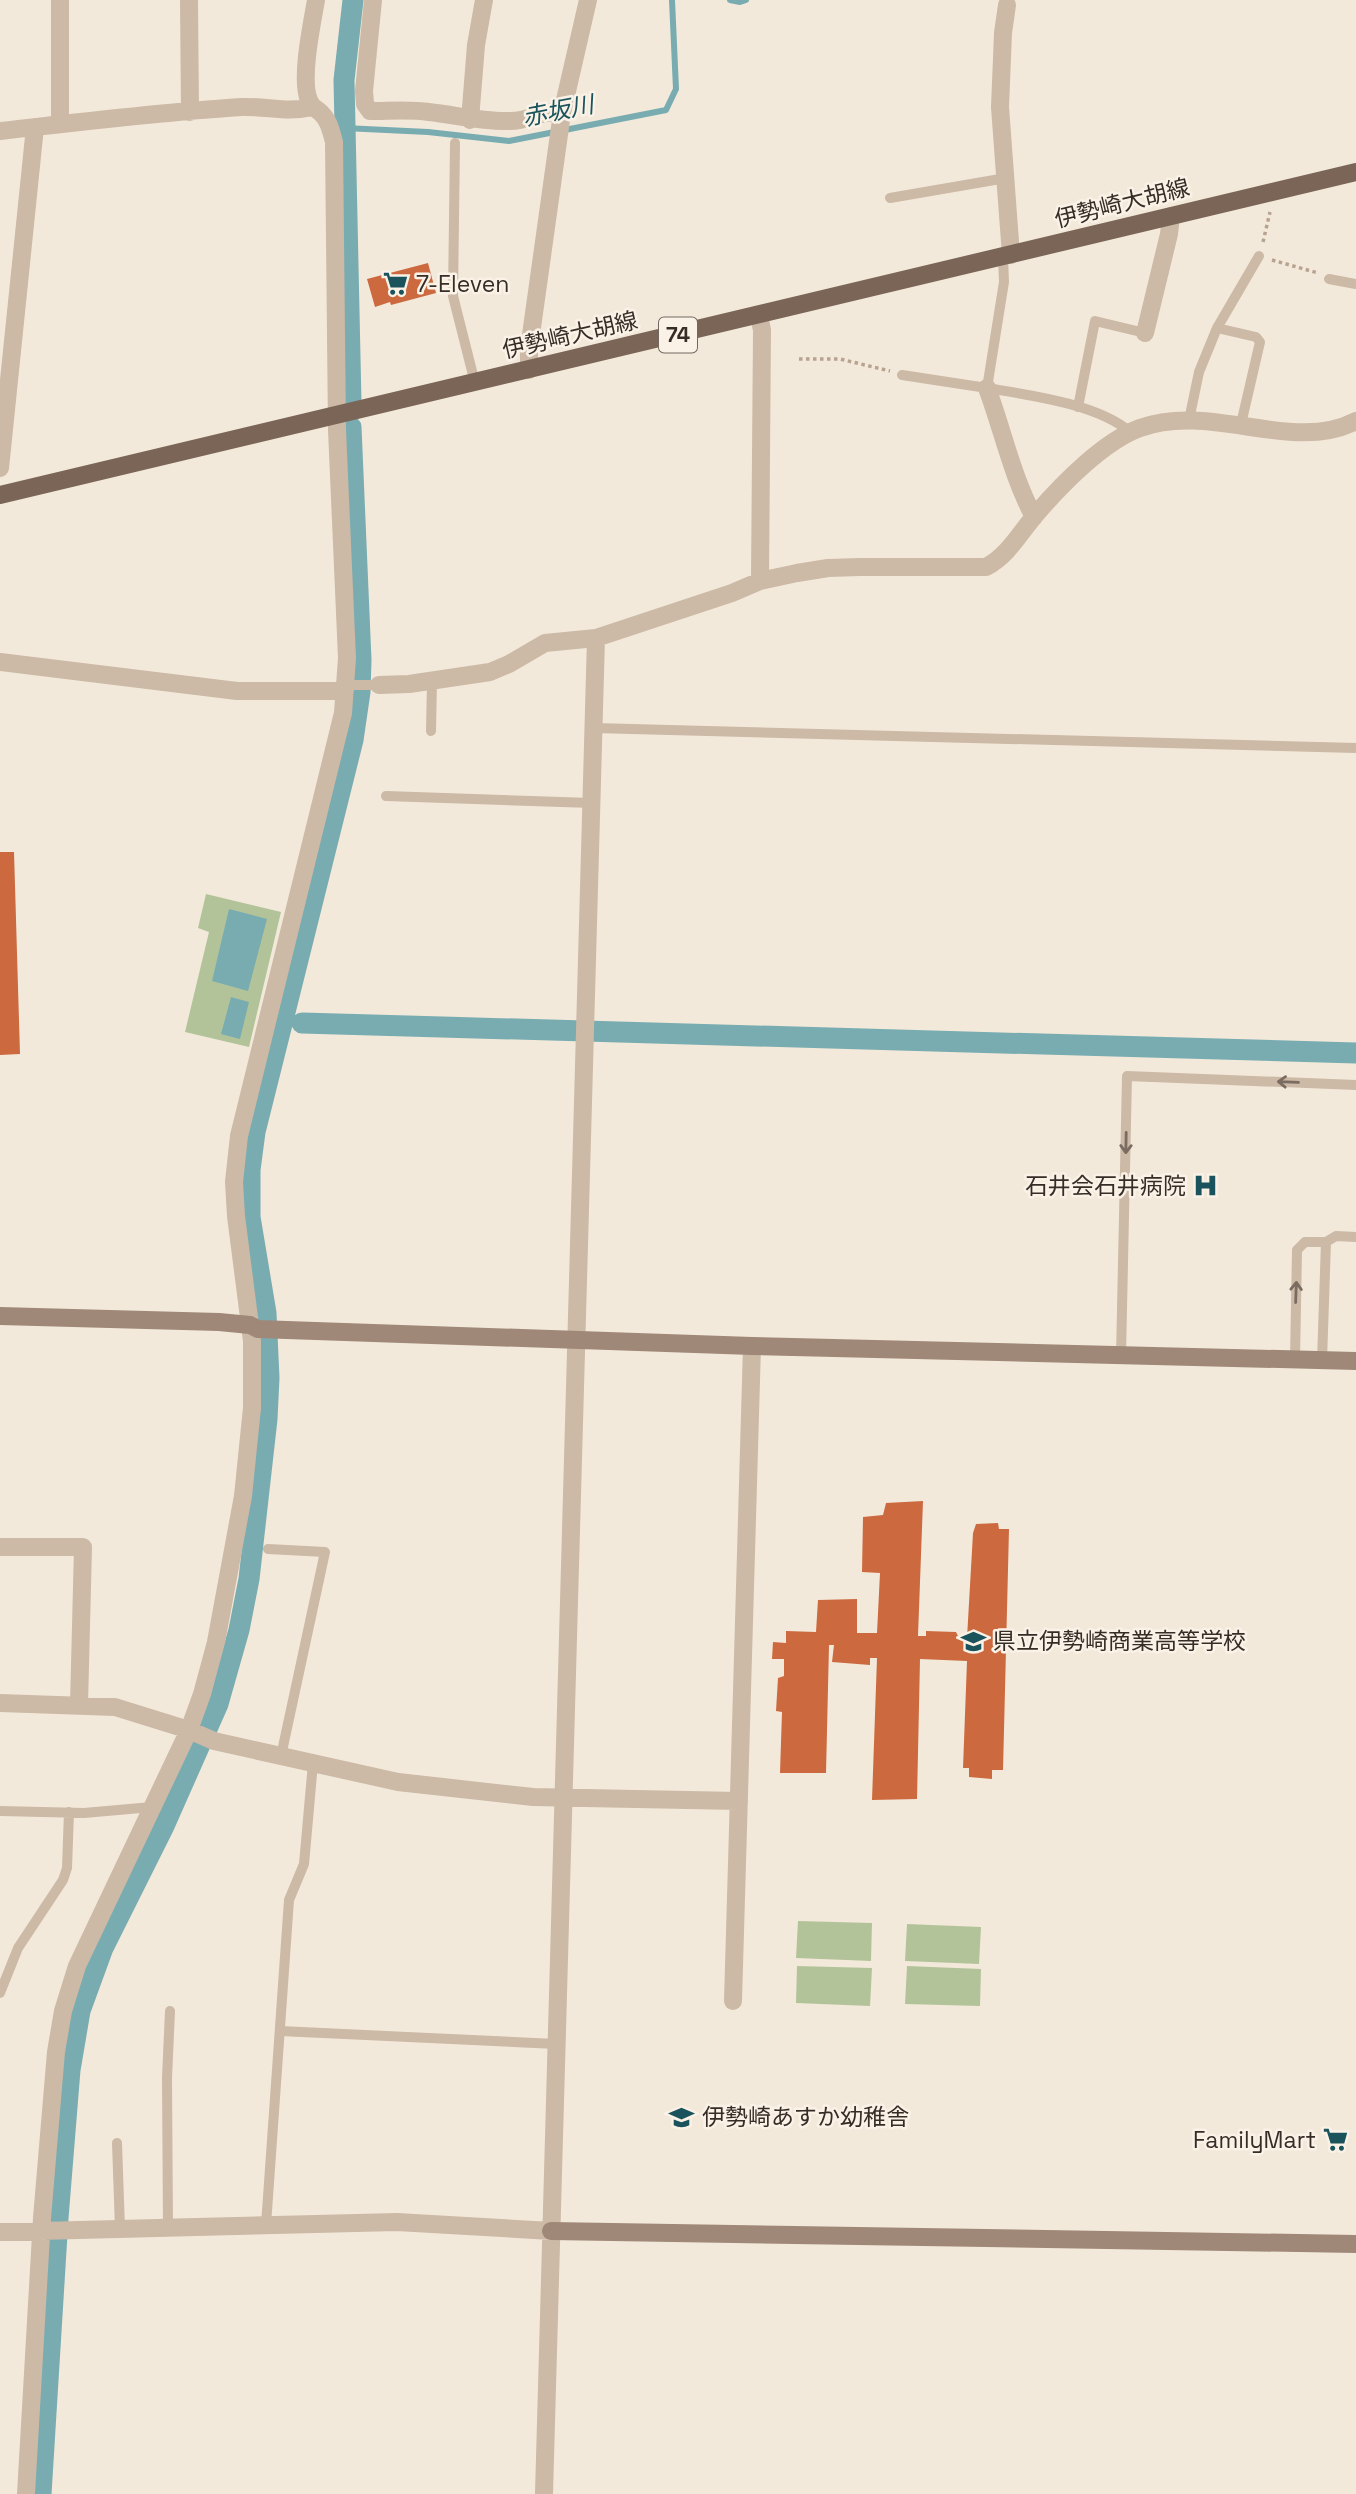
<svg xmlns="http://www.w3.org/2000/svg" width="1356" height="2494" font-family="'Space Grotesk','Noto Sans JP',sans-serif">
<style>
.green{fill:#b3c399}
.water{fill:#78acb1}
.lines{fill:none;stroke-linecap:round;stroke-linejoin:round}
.stream{stroke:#78acb1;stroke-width:6}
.canal{stroke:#78acb1;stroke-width:21}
.building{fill:#cc693f}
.path{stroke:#b7a390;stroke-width:3.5;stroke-dasharray:3.5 3.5;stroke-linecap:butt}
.lane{stroke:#ccb9a6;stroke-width:10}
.street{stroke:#ccb9a6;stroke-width:18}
.secondary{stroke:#9f8877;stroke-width:18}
.primary{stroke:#7a6557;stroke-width:18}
.oneway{stroke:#7a6c60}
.labels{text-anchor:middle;stroke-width:5;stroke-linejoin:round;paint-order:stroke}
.shield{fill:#faf2e7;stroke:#726861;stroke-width:2}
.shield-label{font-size:21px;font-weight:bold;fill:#372d27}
.street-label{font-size:23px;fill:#372d27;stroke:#faf2e7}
.poi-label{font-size:23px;fill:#372d27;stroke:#faf2e7;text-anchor:start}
.water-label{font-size:24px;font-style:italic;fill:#1a535b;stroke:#faf2e7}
</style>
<rect width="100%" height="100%" fill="#f3e9da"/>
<path class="green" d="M206 894 281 912 249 1047 185 1032 209 932 198 928Z
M798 1921 872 1923 871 1961 796 1958Z
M907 1924 981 1927 979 1964 905 1961Z
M797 1966 872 1968 870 2006 796 2003Z
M907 1966 981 1969 980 2006 905 2004Z"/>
<path class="water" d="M229 909 267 919 248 991 212 981Z
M231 997 249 1002 240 1039 221 1034Z"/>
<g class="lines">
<path class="stream" d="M730 0 740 2 746 0
M344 128 428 132 509 141 666 110 676 89 672 0"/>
<path class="canal" d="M351 403 344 80 353 0
M302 1023 1356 1053
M41 2494 58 2218 70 2070 80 2011 103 1948 164 1826 218 1704 239 1630 249 1579 267 1419 269 1378 266 1313 250 1217V1170L255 1132 353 740 360 692 361 660 351 427"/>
</g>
<path class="building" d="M428 263 436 293 391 305 390 302 375 307 367 279Z
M0 852H14L20 1054 0 1055Z
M923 1501 918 1636H926V1631L956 1632 959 1638H967L973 1533 976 1524 998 1523 999 1529H1009L1003 1770H992V1779L969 1777V1768H963L967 1661 920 1659 917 1799 872 1800 877 1658H870V1665L832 1662 834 1645H829L826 1773H780L782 1712 776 1711 778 1678 784 1676V1659H772L773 1642 786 1643V1631L816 1632 818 1600 857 1599V1633H877L880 1573 862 1572 863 1517 883 1515 886 1503Z"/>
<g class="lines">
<path class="path" d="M1263 242 1270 212
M1272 260 1318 273
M799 359H840L890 371"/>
<path class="lane" d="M455 143 453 296 475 383
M890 198 1006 178
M1003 257 1004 282 987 388C1029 395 1098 404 1130 432
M1329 279 1356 284
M1217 328 1259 256
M902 375 987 388
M1078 407 1095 321 1145 333
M1189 420 1199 372 1217 328 1256 337 1260 342 1241 424
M345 685H379
M594 728 1356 748
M431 731 432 681
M386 796 592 803
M1326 1242 1336 1236 1356 1237
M1121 1356 1127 1076 1356 1085
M1295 1360 1297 1250 1305 1242H1326L1322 1361
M268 1549 325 1552 281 1756
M0 1811 84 1813 152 1807
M0 1993 18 1948 63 1880 67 1868 69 1812
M280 2031 556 2044
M117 2143 120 2229
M266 2225 289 1900 304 1864 313 1763
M168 2228 167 2078 170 2011"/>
<path class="street" d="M189 0 190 112
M373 0 364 91 365 104 370 111C389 111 410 109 429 112 456 115 482 122 510 121 531 121 538 110 562 113
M1007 5 1003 33 1000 107 1011 255
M470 120 476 45 484 0
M60 124V0
M0 131C81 122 161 112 242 107 267 106 287 113 312 107
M759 316 762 330 760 581
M1145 333 1169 234 1171 216
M529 370V349L562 113 588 0
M987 388C1003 431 1012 476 1034 517
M0 468 35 127
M0 662 237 691H345
M379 685 409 684 490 672 509 664 545 643 596 638 732 593 760 581 797 573 828 568 860 567H986C1009 555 1021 531 1037 513 1062 484 1104 441 1140 428 1211 402 1293 454 1356 421
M0 1547H83L79 1705
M0 1703 115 1707 189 1730 214 1741 398 1782 533 1797 739 1801
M733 2001 752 1346
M0 2232 397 2222 551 2231
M26 2494 42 2218 56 2052 63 2011 77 1966 189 1730 202 1694 216 1642 243 1496 252 1408V1341L236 1216 234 1182 239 1136 343 713 347 658 337 430 334 142C331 131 329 120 320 112 315 108 311 107 309 100 300 79 312 24 316 0
M544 2494 596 638"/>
<path class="secondary" d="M0 1316 219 1322 250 1325 258 1329 752 1346 1356 1361
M551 2231 1356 2244"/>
<path class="primary" d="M0 495 1356 172"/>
</g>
<defs><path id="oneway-shaft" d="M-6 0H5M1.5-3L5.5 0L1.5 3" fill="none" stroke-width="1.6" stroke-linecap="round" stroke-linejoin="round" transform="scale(1.75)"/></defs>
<g class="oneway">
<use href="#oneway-shaft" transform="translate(1288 1082) rotate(-178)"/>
<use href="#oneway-shaft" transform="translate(1126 1143) rotate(91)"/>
<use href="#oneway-shaft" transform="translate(1296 1292) rotate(-88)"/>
</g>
<defs>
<symbol id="supermarket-bare" viewBox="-9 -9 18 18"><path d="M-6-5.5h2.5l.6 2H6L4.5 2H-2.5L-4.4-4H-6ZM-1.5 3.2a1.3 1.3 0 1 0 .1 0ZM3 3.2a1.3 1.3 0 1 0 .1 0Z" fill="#1a535b" stroke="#faf2e7" stroke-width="2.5" paint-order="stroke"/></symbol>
<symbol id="hospital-bare" viewBox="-9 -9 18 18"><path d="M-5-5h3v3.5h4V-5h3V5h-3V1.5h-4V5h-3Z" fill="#1a535b" stroke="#faf2e7" stroke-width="2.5" paint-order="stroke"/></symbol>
<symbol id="school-bare" viewBox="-9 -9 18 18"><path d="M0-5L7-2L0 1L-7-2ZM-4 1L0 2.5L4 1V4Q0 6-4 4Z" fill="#1a535b" stroke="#faf2e7" stroke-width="2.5" paint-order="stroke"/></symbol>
</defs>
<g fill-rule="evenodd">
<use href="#supermarket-bare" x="378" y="266" width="35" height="35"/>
<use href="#hospital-bare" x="1188" y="1168" width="35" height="35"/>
<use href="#school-bare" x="956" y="1624" width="35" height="35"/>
<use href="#school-bare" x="664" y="2100" width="35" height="35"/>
<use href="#supermarket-bare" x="1318" y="2122" width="35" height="35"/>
</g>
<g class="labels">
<rect class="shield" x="659" y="317.5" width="38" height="35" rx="5"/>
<g class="shield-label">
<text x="678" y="342">74</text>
</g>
<g class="street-label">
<text transform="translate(1122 203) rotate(-14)" y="8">伊勢崎大胡線</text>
<text transform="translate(570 335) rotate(-13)" y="8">伊勢崎大胡線</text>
</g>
<g class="poi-label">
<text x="416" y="292">7-Eleven</text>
<text x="1186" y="1194" text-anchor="end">石井会石井病院</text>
<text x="993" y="1649">県立伊勢崎商業高等学校</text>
<text x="702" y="2125">伊勢崎あすか幼稚舎</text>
<text x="1316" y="2148" text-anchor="end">FamilyMart</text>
</g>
<g class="water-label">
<text transform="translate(558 111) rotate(-11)" y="8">赤坂川</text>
</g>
</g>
</svg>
